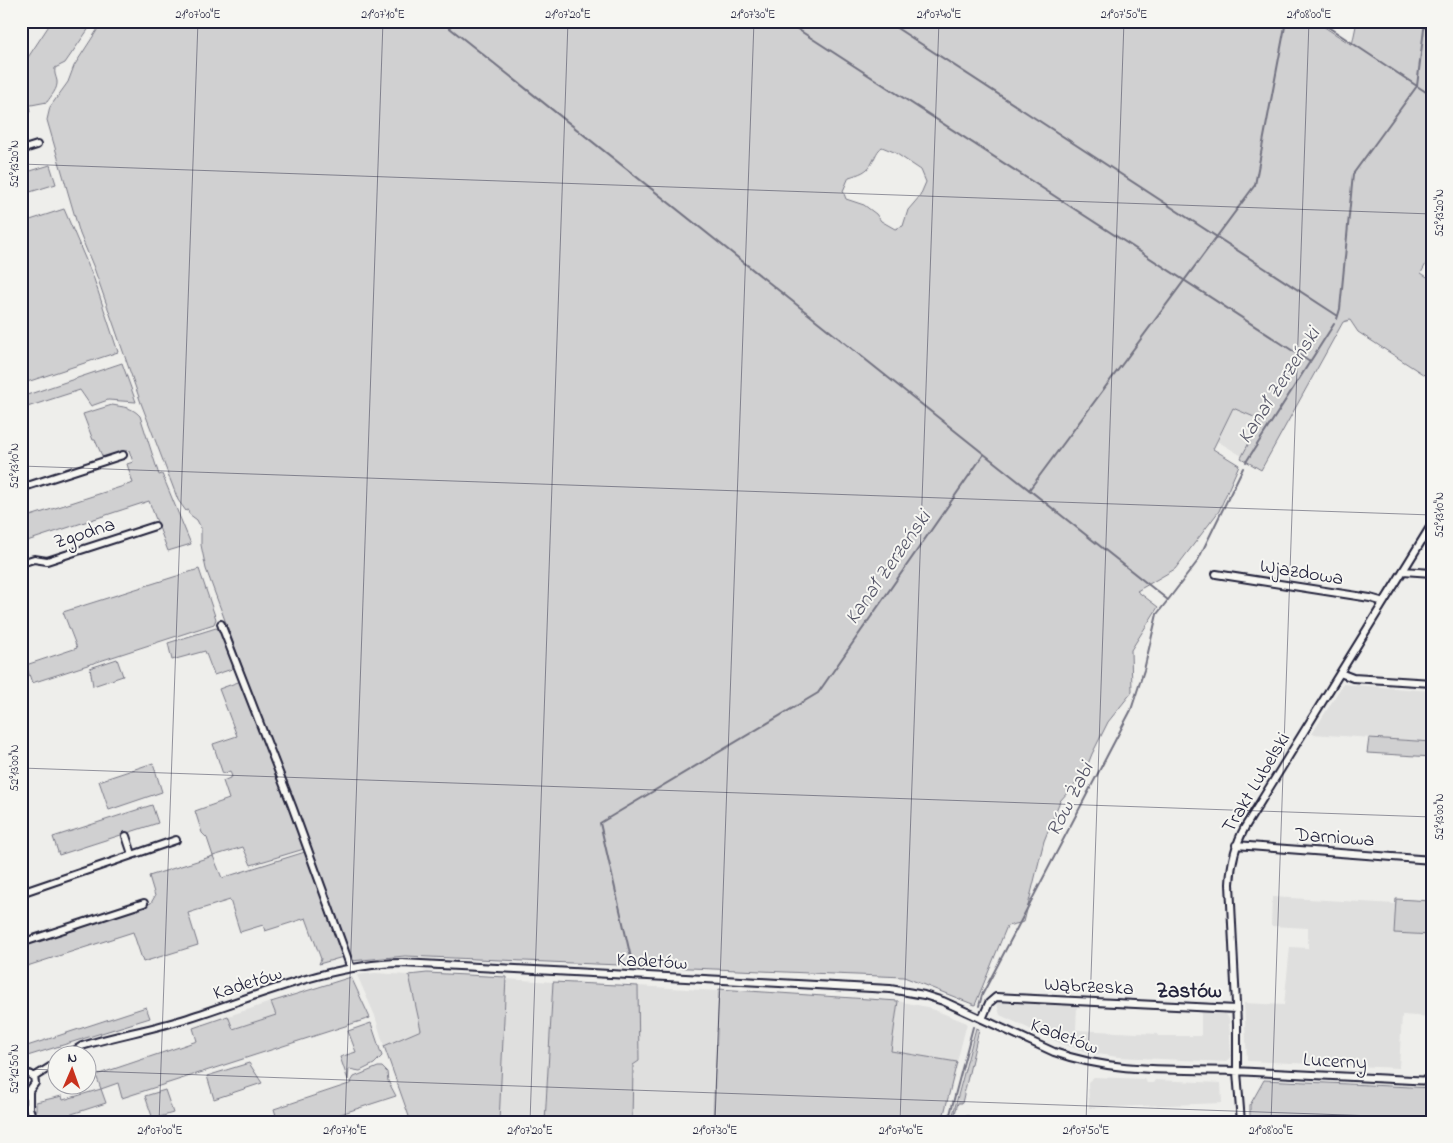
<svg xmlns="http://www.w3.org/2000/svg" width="1453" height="1143" font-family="'Indie Flower',sans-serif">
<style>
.built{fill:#dfdfde}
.green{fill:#d0d0d1;stroke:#797986;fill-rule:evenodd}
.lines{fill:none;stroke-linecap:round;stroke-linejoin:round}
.stream{stroke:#727281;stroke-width:2}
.minor-casing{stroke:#22223b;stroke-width:10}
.minor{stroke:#f6f6f2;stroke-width:6}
.ticks{fill:none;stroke:#22223b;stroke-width:1;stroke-opacity:0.45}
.labels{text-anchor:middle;stroke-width:4;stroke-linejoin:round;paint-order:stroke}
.street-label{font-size:20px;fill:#22223b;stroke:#f6f6f2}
.water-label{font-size:21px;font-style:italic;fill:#575769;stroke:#f6f6f2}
.neighbourhood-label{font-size:21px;font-weight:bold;fill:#22223b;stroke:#f6f6f2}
.neatline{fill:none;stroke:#22223b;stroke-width:2}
.ticks-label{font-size:12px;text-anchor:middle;fill:#22223b}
</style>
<rect width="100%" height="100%" fill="#eeeeeb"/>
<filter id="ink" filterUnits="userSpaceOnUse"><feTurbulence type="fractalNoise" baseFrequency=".02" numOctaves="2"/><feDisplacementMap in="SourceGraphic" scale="10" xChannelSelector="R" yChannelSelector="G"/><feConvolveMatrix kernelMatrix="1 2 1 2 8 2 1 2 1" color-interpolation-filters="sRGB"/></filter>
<g filter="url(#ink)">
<path class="built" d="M1233 407 1261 420 1242 456 1217 441Z
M1343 684 1432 691V742L1312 734Z
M1272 897 1396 904 1394 933 1432 935V1017L1402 1015 1399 1068 1247 1061 1244 1003 1284 1005 1290 947 1308 948V928L1271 926Z
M375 973 409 975 421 1030 384 1046 375 1016 357 975Z
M506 979 553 982 545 1122H499Z
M638 986 719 991 713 1122H632L633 1065 639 1061Z
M996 1000 1077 1005 1076 1030 1158 1034V1036H1201V1011L1225 1012 1229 1019 1231 1057 1226 1062 1118 1057 1091 1053 1064 1045 1000 1015Z
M898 1001 927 1007 967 1023 957 1062 891 1051Z
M271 1002 276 1015 233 1029 228 1016Z
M1094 1077 1145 1079 1147 1083H1153L1155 1080 1221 1083 1222 1103 1089 1108 1088 1082Z"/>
<path class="green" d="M52 21H94L65 63 55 68C54 74 56 76 57 81 58 89 51 96 47 102L21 107V68Z
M103 21H1315L1352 45 1357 21H1432V253L1421 273 1432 280V380L1358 332 1350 320 1343 322 1261 470 1241 458 1261 420 1233 408 1213 449 1239 465 1219 511 1175 569 1137 591 1158 607 1131 650 1132 692 1108 722 1092 754 1084 774 1060 801 1044 841 1024 922 1007 926 975 1005 904 977 405 956 351 961 206 569 201 545V528L197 520 189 514 188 510 186 511 178 500 141 403 94 268 80 234 47 120 50 107 68 82 74 66ZM882 147 894 152 921 170 926 182 920 196 908 210 903 226 895 229 881 221 876 214 864 205 846 199 843 191 849 177C859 174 868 172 873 161 876 155 877 151 882 147Z
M50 165 56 184 30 192 24 173Z
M64 209 94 279 118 352 21 384V223Z
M122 363 136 402 108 400 91 406 80 390 21 409V397Z
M112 405C123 407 132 407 140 416L159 475 162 474 191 544 168 551 149 501 21 543V519L133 483 127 464 133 462 129 450 103 458 95 440H93L83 414Z
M199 569 216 619 214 624 32 683 26 665 77 648 63 612Z
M216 628 223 632 235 664 232 669 214 675 205 651 172 660 168 643Z
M117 659 123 676 93 686 90 668Z
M241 681 304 849 251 865 243 847 213 856 222 878 305 852 343 957 319 964 321 959 306 918 265 931 263 925 240 932 230 900 188 913 198 945 143 962 133 932 21 968V947L151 903 155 896 149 876 213 856 207 838 202 833 195 811 229 799 223 781 232 777 230 771 223 774 213 744 237 736 219 689Z
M1369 738 1432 742V757L1367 753Z
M153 763 162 792 109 810 99 781Z
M152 805 158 823 59 855 53 837Z
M1396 899 1432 901V935L1394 933Z
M427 973 506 977 499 1122H411L384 1046 421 1030 409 975Z
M351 977 370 1018 122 1098 118 1083 101 1089 106 1103 47 1122H38L34 1110H36V1102L62 1096 63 1100 101 1089 96 1075 197 1041 193 1028 228 1016 233 1029 276 1015 271 1002Z
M553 982 638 986 639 1061 633 1065 632 1122H545Z
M719 989 898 1001 891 1051 957 1062 942 1122H713Z
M146 1007 150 1018 21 1058V1048Z
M371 1023 382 1056 374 1064 360 1071 349 1069 348 1080 340 1057 356 1052 348 1031Z
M976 1028 979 1029 962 1103H958L954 1117 969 1116 967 1122H951Z
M249 1063 262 1083 214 1099 207 1076Z
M378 1067H382L387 1072 388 1081 396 1096 316 1122H278L274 1109 352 1083 351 1082 354 1077Z
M1264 1080 1432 1088V1122H1250V1105Z
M165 1090 173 1113 153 1119 145 1096Z"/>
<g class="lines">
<path class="stream" d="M441 21 984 454
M785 21 1310 362
M886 21 1338 316
M1319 21 1432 96
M1337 319 1340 309 1353 174 1417 86 1425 21
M1246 462 1334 324
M1029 490 1255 185 1286 21
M631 958 600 823 818 693 984 454 1168 600 1197 562 1243 468
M979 1006 982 995 1131 710 1144 670 1157 614 1168 600
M948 1122 973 1027"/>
<defs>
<path id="minor" d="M21 110 26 109
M21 150 37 145
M21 488 123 455
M21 563 34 559 47 561 155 526
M1403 571 1432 573
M1216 574 1370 598 1384 602
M221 624 292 806 351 968
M1340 673 1353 678 1432 683
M126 836 132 854
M1236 845 1432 860
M21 893 176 840
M21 943 144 903
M982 1019 989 1003 996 997 1236 1009
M66 1056 82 1046 92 1043C124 1034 157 1028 188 1018 257 996 329 964 402 963L890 989 924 995 943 1001 1054 1052C1113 1073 1173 1069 1234 1071 1300 1074 1366 1078 1432 1081
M21 1075 30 1074 34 1077 35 1083 29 1091 21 1089
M34 1077 58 1062
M29 1091V1108L34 1122
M1241 1122 1237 1072V1024L1230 884C1231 863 1235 845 1245 827L1432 524"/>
</defs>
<use href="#minor" class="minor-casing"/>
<use href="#minor" class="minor"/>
</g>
</g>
<path class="ticks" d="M21 164 1432 214M21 466 1432 515M21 768 1432 817M21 1069 58 1070M88 1071 1432 1118M159 1122 198 21M345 1122 383 21M530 1122 568 21M715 1122 754 21M900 1122 939 21M1086 1122 1124 21M1271 1122 1309 21"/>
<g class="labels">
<g class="street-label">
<text transform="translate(84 532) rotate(-18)" y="7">Zgodna</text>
<text transform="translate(1302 571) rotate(9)" y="7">Wjazdowa</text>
<text transform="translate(1255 782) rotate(-59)" y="7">Trakt Lubelski</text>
<text transform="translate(1335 836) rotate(4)" y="7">Darniowa</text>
<text transform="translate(652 960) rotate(3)" y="7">Kadetów</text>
<text transform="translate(247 982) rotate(-18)" y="7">Kadetów</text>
<text transform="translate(1089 985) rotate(3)" y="7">Wąbrzeska</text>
<text transform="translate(1065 1035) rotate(20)" y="7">Kadetów</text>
<text transform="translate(1335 1060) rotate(3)" y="7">Lucerny</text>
</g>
<g class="water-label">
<text transform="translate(1278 385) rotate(-57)" y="7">Kanał Zerzeński</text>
<text transform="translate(887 567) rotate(-55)" y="7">Kanał Zerzeński</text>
<text transform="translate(1069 799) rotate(-63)" y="7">Rów Żabi</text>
</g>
<g class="neighbourhood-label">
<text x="1189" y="997">Zastów</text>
</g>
</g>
<rect width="1453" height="1143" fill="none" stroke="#f6f6f2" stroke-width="55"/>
<g transform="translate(72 1070) rotate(2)"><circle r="24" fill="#f6f6f2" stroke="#a1a1a9"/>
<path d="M0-4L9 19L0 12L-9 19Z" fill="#c8321e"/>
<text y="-8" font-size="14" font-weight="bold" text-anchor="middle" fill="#22223b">N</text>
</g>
<rect x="28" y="28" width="1398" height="1088" class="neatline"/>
<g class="ticks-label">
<text x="198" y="18">21°07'00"E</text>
<text x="383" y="18">21°07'10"E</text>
<text x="568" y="18">21°07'20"E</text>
<text x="753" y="18">21°07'30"E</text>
<text x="939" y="18">21°07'40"E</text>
<text x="1124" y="18">21°07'50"E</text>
<text x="1309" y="18">21°08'00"E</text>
<text transform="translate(14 164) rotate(-90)" y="4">52°13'20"N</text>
<text transform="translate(1439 213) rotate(-90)" y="4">52°13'20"N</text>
<text transform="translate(14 466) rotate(-90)" y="4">52°13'10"N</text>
<text transform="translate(1439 515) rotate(-90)" y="4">52°13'10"N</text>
<text transform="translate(14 768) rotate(-90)" y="4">52°13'00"N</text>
<text transform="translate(1439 817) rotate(-90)" y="4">52°13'00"N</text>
<text transform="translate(14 1069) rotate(-90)" y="4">52°12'50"N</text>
<text x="160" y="1134">21°07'00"E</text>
<text x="345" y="1134">21°07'10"E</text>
<text x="530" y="1134">21°07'20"E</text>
<text x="715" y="1134">21°07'30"E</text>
<text x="901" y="1134">21°07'40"E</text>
<text x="1086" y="1134">21°07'50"E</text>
<text x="1271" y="1134">21°08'00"E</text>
</g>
</svg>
